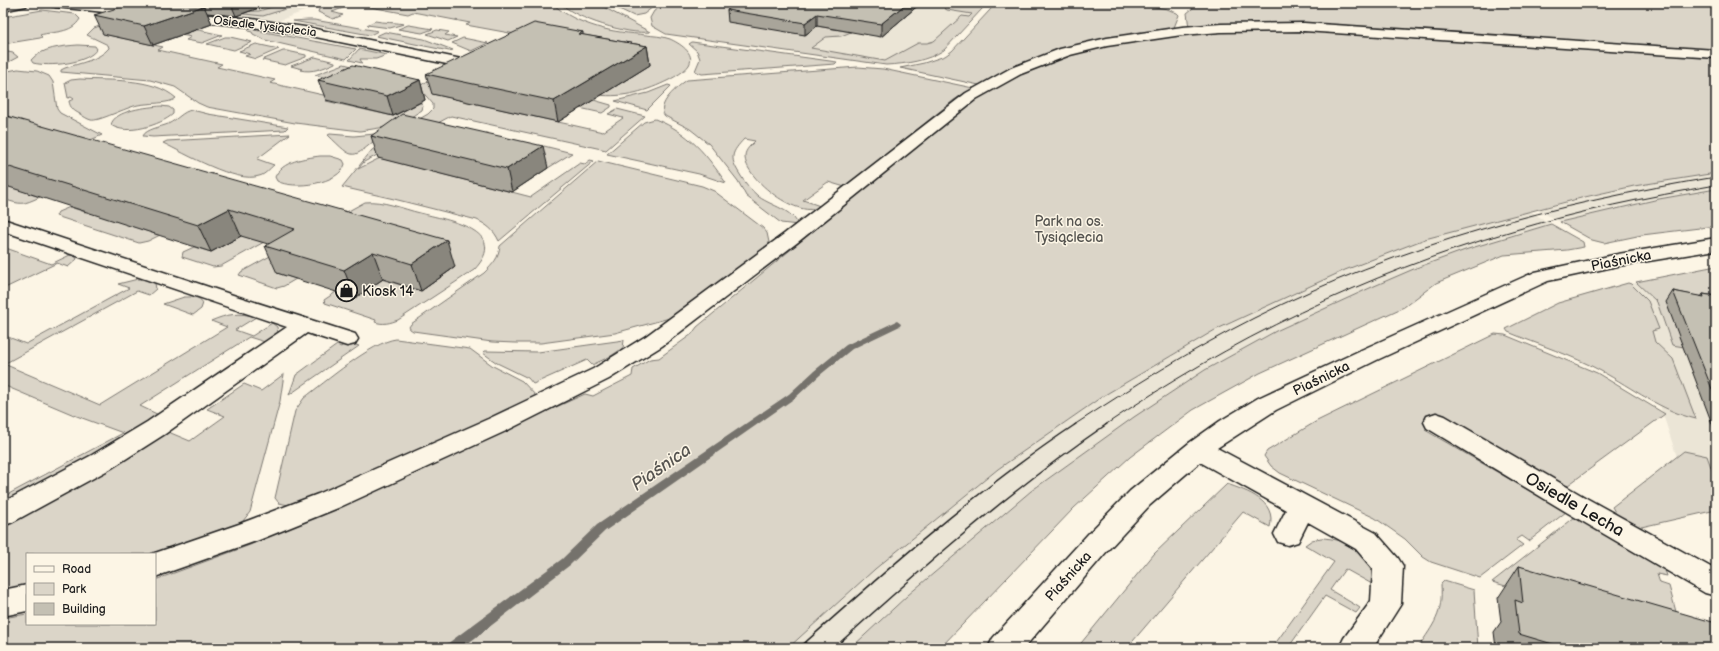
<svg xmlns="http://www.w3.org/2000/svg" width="1719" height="651" font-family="'Balsamiq Sans',sans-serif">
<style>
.built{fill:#ebe5d6}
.green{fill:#dbd5c8;stroke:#7c7872}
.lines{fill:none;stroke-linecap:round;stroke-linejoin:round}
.stream{fill:#75726c;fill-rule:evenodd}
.street-casing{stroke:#1c1c1c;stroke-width:3}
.street{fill:#fcf5e5;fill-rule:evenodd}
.tram-far1{stroke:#1c1c1c;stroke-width:1}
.tram{stroke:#1c1c1c;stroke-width:1.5}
.wall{fill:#a9a59a;stroke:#1c1c1c}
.shaded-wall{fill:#89867d;stroke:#1c1c1c}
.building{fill:#c4c0b3;stroke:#1c1c1c}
.labels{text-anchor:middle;stroke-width:3;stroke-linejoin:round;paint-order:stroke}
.far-street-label{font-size:12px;fill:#1c1c1c;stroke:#fcf5e5}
.park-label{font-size:14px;fill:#555450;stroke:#fcf5e5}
.street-label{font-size:14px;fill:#1c1c1c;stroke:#fcf5e5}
.poi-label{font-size:14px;fill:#1c1c1c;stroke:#fcf5e5;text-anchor:start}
.near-street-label{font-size:17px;fill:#1c1c1c;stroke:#fcf5e5}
.near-water-label{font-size:18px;font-style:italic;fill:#575551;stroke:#fcf5e5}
</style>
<rect width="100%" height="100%" fill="#fcf5e5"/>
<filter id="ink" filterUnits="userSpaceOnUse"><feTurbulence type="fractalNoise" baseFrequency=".025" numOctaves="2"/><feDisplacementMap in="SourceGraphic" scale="8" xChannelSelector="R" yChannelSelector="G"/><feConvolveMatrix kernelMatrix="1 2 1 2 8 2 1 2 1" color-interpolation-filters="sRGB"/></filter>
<g filter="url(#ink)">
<path class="built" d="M130 3H326L278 21 120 6Z
M681 3H980L977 9 943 44 894 63 680 34Z
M1716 173V189L1659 199 1560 222 1538 210 1634 186Z
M1530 211 1551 224 1509 236 1372 287 1276 331 1205 370 1031 491 908 595 851 648H788L875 569 998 469 1103 396 1215 330 1345 270 1425 239Z
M1716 267V510L1692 503 1621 286Z"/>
<path class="green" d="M285 3 298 5 263 16 225 12 259 11Z
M330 3H552C564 15 581 22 597 27 613 32 629 33 646 35 653 36 662 36 670 39 679 43 696 53 689 65 684 72 676 76 669 80 647 91 624 98 598 95L649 65 526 36 466 25 470 23 413 12 408 14 354 4 332 12 343 15 333 19 318 12 319 9Z
M560 3H596L650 32C628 35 576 19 560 3Z
M606 3H658L644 14 634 16Z
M666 3H716L740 7 805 35 817 26 851 32 841 36 826 37 811 48 885 61 918 43H927L934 41 962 16 969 17 972 14 947 10 944 8 945 6 959 7 963 3H986L982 9 944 50C927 61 906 64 886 65L666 34 652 26 650 18 654 11Z
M995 3H1134L1167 9 1177 13 1179 15 1173 30 1060 50 1031 60 979 85 900 68 924 63 945 56 952 51 990 10Z
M1194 3H1716V173L1634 186 1585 197 1425 239 1345 270 1215 330 1103 396 998 469 875 569 788 648H3V618L27 614V624H155V580L250 545 585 394 593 396 632 376 633 369 650 359 659 358 692 334 697 327 955 114 980 96 1022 73 1069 54 1189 28 1187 13 1192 9Z
M42 10 75 14 80 19C71 34 54 31 40 35L42 37 40 38 3 44V17Z
M308 20H314L378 31 370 35 293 21Z
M375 21C385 23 394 22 404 24L390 28 367 25Z
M105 24 104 34 163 47 158 50 222 64 217 67 275 80 270 83 332 97 326 101 393 116 419 103 415 96 423 106 422 110 411 117 392 126 360 131 295 123 207 107 198 103 175 87 150 80 61 72V70L65 68C80 63 99 60 109 48L108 45 87 35 94 28Z
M254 25 258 26 254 30 356 49 346 59 265 40 253 34 252 32 248 31Z
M408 25H409L433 29 422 33 398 29Z
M195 30H199L222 35 202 43 186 40 191 37 181 35Z
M437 30 449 32 445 35 457 37 448 41 427 34Z
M385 32 424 39 453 50 449 51 376 36Z
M225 37H230L252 42 234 50 207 44Z
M463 38 488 43 471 51 452 43Z
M692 42 837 62 835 64 702 74 695 71 700 59 697 51 689 44Z
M256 44 279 49 256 59 245 56 250 54 239 51Z
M78 45 95 46 97 49C87 64 49 67 33 63L31 60C41 48 63 46 78 45Z
M359 49 387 55 376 59H360L362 63 349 60Z
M3 51 13 53 18 57 3 65Z
M283 51H287L306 55V57L285 65 262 60Z
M315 57 335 62V63C324 68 312 73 300 70L302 69 291 66Z
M344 64 364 69 341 81 315 75Z
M858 67 883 69 973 88 954 100 845 187 828 182 803 200 820 206C802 222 744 179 745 156 745 150 751 145 755 141L744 139C732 152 729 157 739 173 744 182 751 190 759 197 772 206 793 210 798 225L781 223 746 196 738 181 709 144 690 129 665 116C655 105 678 86 687 80Z
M18 69 37 71 49 76 53 82 57 109 60 113 102 135 63 152 3 135V72Z
M80 79C110 81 152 77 176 98 171 104 147 103 138 105 127 107 98 122 91 120 87 119 83 116 80 114 74 111 70 108 69 101L74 99 71 97 68 98 65 83 71 80Z
M432 80 433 94 603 132 623 118 608 114 617 109 645 116 606 150 451 116 364 162 358 169 380 158 531 197 580 163 585 164 590 160 594 161 499 241C494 230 487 225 477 220L394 199 342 187 372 150 400 130 428 114 433 109V104L420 89C420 83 427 82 432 80Z
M668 85 671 86 647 110 615 101 648 93Z
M583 97 611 105V107L602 113 566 105Z
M161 106 169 107 173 110V114C161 125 126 136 111 125 114 110 148 107 161 106Z
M192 110 208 114 288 127 285 130 153 137 143 136C146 129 161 127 168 124 177 120 183 111 192 110Z
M655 119C690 133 706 154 726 183L699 174 607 154 644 122Z
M290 134 257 159 274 165C269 169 265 175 259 176 237 184 184 153 163 143L167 141Z
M330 134 354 136 375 134 380 136C351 160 355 161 328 135Z
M544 146 572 153 548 168 520 162Z
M320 156H330L343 160 345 164C340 184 293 190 277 181L275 177C282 161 305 158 320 156Z
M598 161 702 186 714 191 763 228 767 233 770 247 684 314 615 333 541 343H515L492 342 413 331 410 329 409 327 411 324 484 273C493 264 499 258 500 246Z
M38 174 27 193 40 197C22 205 22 205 3 199V188Z
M1716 189V226L1642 235 1604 243 1592 240 1560 222 1659 199Z
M108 201 143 230 160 235 148 241 139 243 56 216 58 212 70 207 85 212Z
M365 202C383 200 403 209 420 213 447 220 512 230 474 270L398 320C390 323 383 325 375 322L376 320 325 303 324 300 336 292 355 298 371 276 421 291 455 267 319 227Z
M1551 224 1583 242 1584 247 1567 250 1504 255 1436 283 1404 307 1260 373 1193 410 1130 457 1074 508 940 648H851L908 595 1031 491 1134 417 1205 370 1276 331 1372 287 1416 268 1468 249Z
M230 232 264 242 221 266 213 267 182 257 183 252 194 247 211 252 233 240Z
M3 247 51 264 70 255 75 256 77 259 68 267 57 263 3 289Z
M283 249 277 273 296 279 284 286 277 288 239 275 241 272Z
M1716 266V309L1684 347 1672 345 1657 302 1636 282Z
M138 279H144L155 283 156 289 149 295 137 291 4 364 100 405 227 327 211 321C227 314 239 312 256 317L235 330 252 336 272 323 277 327 278 333 265 342 249 337 140 406 161 416 113 444 3 502V497L123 433 74 415 3 385V335L26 344 129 288 118 284Z
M1628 283 1631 284 1648 301 1659 329 1652 331 1655 342 1673 359 1696 419C1661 411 1633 388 1601 371 1572 355 1539 345 1508 332L1506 329 1558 303Z
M184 297C192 297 199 296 203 303L201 309 193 315 163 304Z
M1495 334 1505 335 1597 373 1665 414 1564 488 1441 418 1425 430 1566 512 1529 541 1522 536 1516 540 1523 545 1480 578 1431 562 1423 557 1405 539 1375 518 1280 473 1271 466 1264 456 1267 451 1317 421Z
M396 339 470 349 493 366 522 381 537 397 293 506 279 503 275 498 295 411 304 398C325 382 372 342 396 339Z
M624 340 623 348 611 356 592 365 587 360 533 384 528 378 497 363 483 353 485 351 538 352Z
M347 342 359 346 289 395 296 375 337 345 341 347Z
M284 374 280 401 250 512 243 521 228 531 155 554H27V590L3 594V528L166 431 190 441 225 416 207 409 244 384 261 391Z
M1684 451 1707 456 1716 481V510L1637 528 1618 517 1612 507Z
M1227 484C1247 491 1277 501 1270 527L1243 512 1127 648H1077L1154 554Z
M1575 517 1664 567 1667 576 1657 574 1660 583 1669 586 1681 630 1670 634 1492 582Z
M1321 538C1347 539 1357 548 1375 566L1372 584 1345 569 1330 590 1357 606 1360 608 1356 613 1325 596 1288 648H1272L1334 562 1305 545 1312 540Z
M1444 581 1474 590 1478 648H1418C1434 623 1443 615 1441 584Z"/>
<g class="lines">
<path class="stream" d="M897 321 901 324 900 326 852 349 820 375 795 398 605 531 570 565 462 648H445L447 644 562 559 597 525 789 394 814 371 846 345Z"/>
<defs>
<path id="street" d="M3 3H28L26 6 3 11Z
M50 3H92L143 8 147 9 149 12 147 15 143 16 56 7 52 6Z
M179 12 252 19 311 28 471 61 476 62 478 65 476 68 471 69 311 36 252 27 175 19 173 16 175 13Z
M1304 23 1716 50V58L1304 31 1221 32 1182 35 1107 46 1070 55 1021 74 976 99 798 242 662 346 609 379 506 431 338 508 259 540 155 577V554H152L239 524 318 494 488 419 593 369 646 336 784 234 966 93 1011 68 1060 49 1107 38 1182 27 1221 24Z
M3 219 239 297 355 334 358 339 355 344 347 346 307 333 165 434 110 469 13 522 3 526V502L92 455 147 422 287 327 3 231Z
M1716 238V250L1618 266 1548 281 1377 360 1276 410 1217 448 1376 533 1398 558 1403 566 1401 604 1373 648H1339L1344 638 1371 601 1373 569 1356 549 1308 522 1298 542 1288 545 1278 542 1274 534 1286 510 1200 462 1150 505 1108 550 1024 648H988L993 638 1088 534 1130 491 1189 443 1220 421 1258 398 1361 350 1535 272 1618 254Z
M1436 413 1445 416 1588 499 1716 570V596L1705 593 1568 513 1427 428 1424 422 1427 416Z
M27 585V611L3 616V590Z"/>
</defs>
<use href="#street" class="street-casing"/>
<use href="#street" class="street"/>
<path class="tram-far1" d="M1074 425C1132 387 1191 350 1254 318 1399 245 1556 203 1716 177
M1105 425C1230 340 1366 274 1512 231 1579 211 1647 197 1716 185"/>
<path class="tram" d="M799 648C887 569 977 490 1076 424
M834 648C921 569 1009 491 1107 424"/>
</g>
<path class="wall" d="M173 3H273L236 16 207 13 212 24 153 45 103 34 94 15Z
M739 3H921L881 37 817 26 805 35 728 22 727 10Z
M583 32V35L647 46 650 65 558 122 432 94 426 74Z
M318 80H420L425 100 393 116 326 100Z
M3 115 455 267 421 291 383 279 355 298 277 273 265 246 268 244 241 236 211 252 3 185Z
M371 136 548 168 512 192 378 158Z
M1673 291 1701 297 1703 294 1716 296V434L1666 302Z
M1519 566 1716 648H1496L1494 632 1501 622 1498 598Z"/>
<path class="shaded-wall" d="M235 3H273L236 16 231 4Z
M907 3H921L881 37V24Z
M204 6 212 24 153 45 144 26Z
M817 14V26L805 35V23Z
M647 46 650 65 558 122 554 101Z
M420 80 425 100 393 116 387 96Z
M543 146 548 168 512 192 507 169Z
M229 209 241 236 211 252 198 225Z
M447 240 455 267 421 291 412 264Z
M373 252 383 279 355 298 344 270Z"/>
<path class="building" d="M134 3H169L204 6 144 26 94 15Z
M220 3H235L231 4Z
M739 3H907L881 24 817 14 805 23 727 10Z
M534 23 583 32 579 34 647 46 554 101 426 74Z
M353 65 420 80 387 96 318 80Z
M402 114 543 146 507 169 371 136Z
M3 115 447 240 412 264 373 252 344 270 265 246 295 229 229 209 198 225 3 165Z
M1673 291 1704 297 1703 294 1716 296V399Z
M1519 566 1716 623V648H1566L1519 634 1515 600 1523 603Z"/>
</g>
<defs>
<symbol id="shop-ring" viewBox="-11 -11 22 22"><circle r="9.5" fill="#fcf5e5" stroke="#1c1c1c" stroke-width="1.5"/><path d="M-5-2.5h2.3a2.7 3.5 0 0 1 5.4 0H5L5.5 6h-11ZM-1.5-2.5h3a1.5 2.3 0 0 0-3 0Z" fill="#1c1c1c"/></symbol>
</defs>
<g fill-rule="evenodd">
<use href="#shop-ring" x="334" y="278" width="25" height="25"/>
</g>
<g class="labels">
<g class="far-street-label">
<text transform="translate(265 26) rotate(7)" y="4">Osiedle Tysiąclecia</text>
</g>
<g class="park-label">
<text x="1069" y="226">Park na os.<tspan x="1069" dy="16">Tysiąclecia</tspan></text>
</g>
<g class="street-label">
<text transform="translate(1621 260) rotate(-11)" y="5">Piaśnicka</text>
<text transform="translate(1321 378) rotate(-26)" y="5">Piaśnicka</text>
<text transform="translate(1068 576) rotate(-48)" y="5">Piaśnicka</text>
</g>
<g class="poi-label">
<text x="362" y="296">Kiosk 14</text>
</g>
<g class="near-street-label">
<text transform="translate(1575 504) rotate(30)" y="6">Osiedle Lecha</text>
</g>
<g class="near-water-label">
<text transform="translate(661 467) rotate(-35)" y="6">Piaśnica</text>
</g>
</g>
<rect width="1719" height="651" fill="none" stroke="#fcf5e5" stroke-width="16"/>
<rect x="8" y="8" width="1703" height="635" fill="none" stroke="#1c1c1c" stroke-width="1.5" filter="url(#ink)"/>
<rect x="26" y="553" width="130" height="72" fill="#fcf5e5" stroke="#a29e95"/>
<rect x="34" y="566" width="20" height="6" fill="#fcf5e5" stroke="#a29e95"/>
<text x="62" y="573" font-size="12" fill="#1c1c1c">Road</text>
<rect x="34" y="583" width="20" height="12" fill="#dbd5c8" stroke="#a29e95"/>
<text x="62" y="593" font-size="12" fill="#1c1c1c">Park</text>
<rect x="34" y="603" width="20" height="12" fill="#c4c0b3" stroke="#a29e95"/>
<text x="62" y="613" font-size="12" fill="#1c1c1c">Building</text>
</svg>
